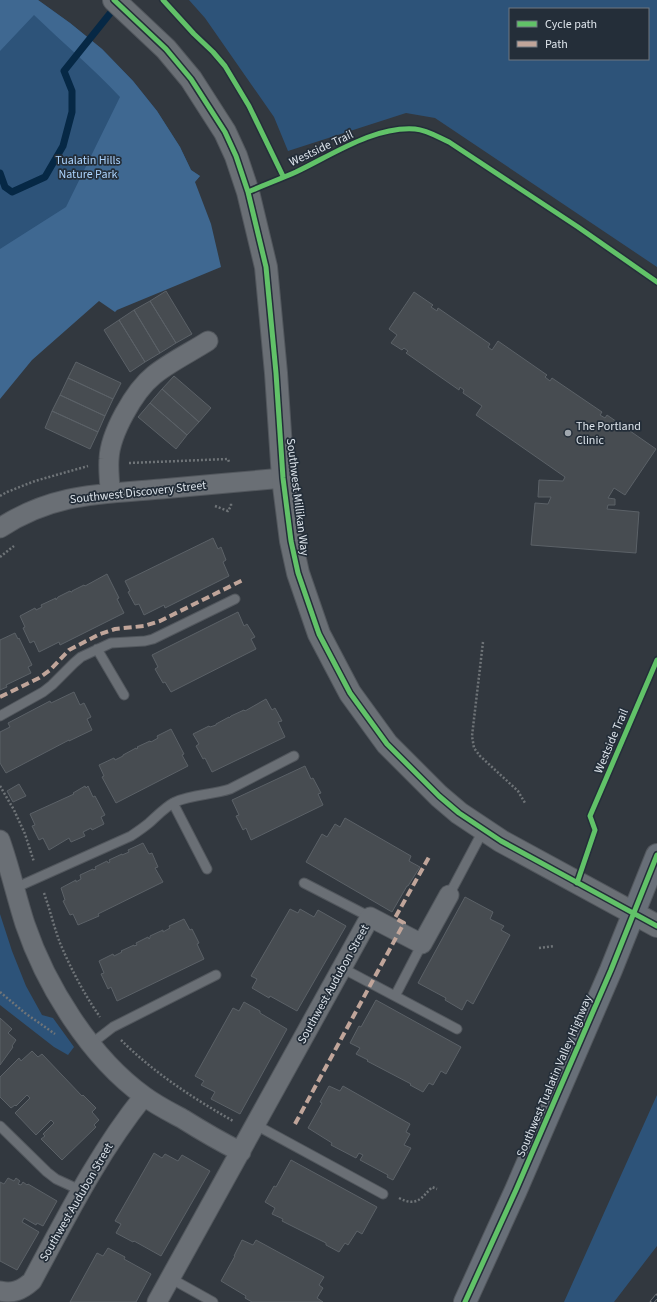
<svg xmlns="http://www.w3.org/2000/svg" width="657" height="1302" font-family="'Source Sans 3',sans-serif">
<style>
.green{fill:#2d5379;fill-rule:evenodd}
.forest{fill:#3f6891}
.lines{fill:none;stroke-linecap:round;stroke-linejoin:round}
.stream{stroke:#062845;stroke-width:7}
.building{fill:#474c51;stroke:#5b6167}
.service-casing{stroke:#52575d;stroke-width:11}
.minor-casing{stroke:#52575d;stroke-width:21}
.tertiary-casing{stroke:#52575d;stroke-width:24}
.primary-casing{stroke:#52575d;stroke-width:24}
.path{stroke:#6f7478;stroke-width:2.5;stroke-dasharray:2 2;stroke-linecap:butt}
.service{stroke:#6a6f75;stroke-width:9}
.minor{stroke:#6a6f75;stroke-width:19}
.tertiary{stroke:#6a6f75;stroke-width:22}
.primary{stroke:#686f78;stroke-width:22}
.rail-casing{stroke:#6d7176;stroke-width:4.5}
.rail{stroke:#242e39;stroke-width:3;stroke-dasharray:9;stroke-linecap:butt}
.quiet{stroke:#c0a59a;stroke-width:4;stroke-dasharray:8 4;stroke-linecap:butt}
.cycleway-casing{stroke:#242e39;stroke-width:8}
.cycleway{stroke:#61c268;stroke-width:5}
.poi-dot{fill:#a1a8af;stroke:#242e39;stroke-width:1.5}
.labels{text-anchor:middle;stroke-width:3.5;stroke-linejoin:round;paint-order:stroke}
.street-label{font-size:12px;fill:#dde4eb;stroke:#242e39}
.park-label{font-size:12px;fill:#abd3fd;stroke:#242e39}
.poi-label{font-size:12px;fill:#dde4eb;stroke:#242e39;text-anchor:start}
</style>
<rect width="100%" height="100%" fill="#32383f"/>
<path class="green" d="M0 0H38L70 23 102 49 133 81 157 111 180 147 191 170 200 176 0 392Z
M189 0H657V267L435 118 406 113 288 151 274 117 205 18ZM510 9H648V59H510Z
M0 914 12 951 26 986 42 1015 53 1018 74 1047 68 1055 54 1047 0 1005Z
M657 1095V1246L614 1302H564Z"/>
<path class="forest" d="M0 0H38L70 23 102 49 133 81 157 111 180 147 191 170 200 176 195 182 211 224 221 267 117 310 115 312 99 301 32 360 0 399V249L66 207 120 97C93 68 62 42 34 15L0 51Z"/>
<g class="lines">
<path class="stream" d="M0 173 5 187 12 192 45 177 63 146 72 112V91L64 71 116 6"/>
</g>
<path class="building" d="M166 291 192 334 176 343 150 301Z
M414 292 433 305 431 307 437 311 438 308 490 344 488 347 492 350 498 341 547 375 545 377 550 381 552 378 602 412 600 415 605 418 607 415 656 449 625 495 614 488 608 498 615 499V505H608L607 509 639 512 636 553 531 545 535 503 548 504 551 497H538L539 480 563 481 565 477 476 415 482 406 463 393 464 390 460 387 459 390 406 353 408 351 404 348 402 350 391 343 397 335 389 329Z
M150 301 176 343 160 353 134 310Z
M134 310 160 353 145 362 119 320Z
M119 320 145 362 130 372 104 330Z
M76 362 121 383 113 399 68 378Z
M174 376 211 408 199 422 162 389Z
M68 378 113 399 105 416 60 395Z
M162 389 199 422 187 435 150 403Z
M60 395 105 416 98 432 52 411Z
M150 403 187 435 176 449 138 417Z
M52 411 98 432 90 449 45 428Z
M213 538 218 549 221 547 226 560 223 562 229 576 165 608 164 605 144 615 139 604 135 605 128 592 130 591 125 581Z
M107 574 119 598 117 599 124 613 60 645 59 642 39 652 34 641 30 643 23 628 25 627 20 616 35 608 36 610 42 607 41 605 56 598V600L58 597 70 591 71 592H72V591L84 585 85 586Z
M238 612 244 626 247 624 255 637 251 639 256 649 171 692 165 682 163 683 155 669 158 667 152 655Z
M15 633 18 639 19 638 32 665 28 667 31 673 6 685 7 687 0 690V640Z
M74 692 80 705 84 703 91 717 87 719 92 730 69 741V740L6 773 0 763V732L10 727 8 723 50 701 51 703Z
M266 699 272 710 275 708 282 721 278 722 285 737 212 772 205 758 203 759 196 746 199 744 193 734 209 726 210 727 216 725V724L229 717V718L231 716 244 710 245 711Z
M171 729 184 754 182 755 188 766 116 803 102 777 104 776 99 765 114 758 115 760 123 756V755L136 748V749L138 748 137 747 150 741 151 742 158 738 157 736Z
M305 766 311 779 313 778 321 793 318 794 323 805 251 840 246 828 243 830 236 816 239 815 232 800Z
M19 784 26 796 13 802 7 791Z
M85 786 86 788 88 786 93 797 95 796 105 815 101 817 104 824 92 830 91 828 83 832 85 836 71 842 69 838 49 850 43 838 39 840 32 826 35 825 30 814 74 794 73 793Z
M345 818 411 856 409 861 420 867 408 886H407L392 912 306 862 322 834 327 837 335 824 340 827Z
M143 843 149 854 152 853 158 867 155 868 163 882 98 914 99 916 78 925 73 914 70 915 63 901 65 900 61 888 76 880V882L81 879 80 875 93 869V870L96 869 95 867 107 861 108 863 110 862 109 860 122 854V855L129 852 128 850Z
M465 897 493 912 490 919 504 926 501 930 510 935 473 1004 467 1000 462 1010 445 1000 446 998 418 983Z
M290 909 298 913 300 909 314 917 318 910 346 926 297 1011 270 996 269 998 252 988 257 979 251 976Z
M184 919 190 930 192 929 199 943 197 944 204 959 117 1001 111 987 108 989 101 974 104 973 99 961 113 954 114 956 122 952 121 951 134 945V946L137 945 136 943 148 937 149 939 150 938V936L163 930V932L170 928 169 926Z
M376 1000 461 1047 446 1074 441 1071 433 1085 429 1083 423 1092 410 1085 411 1084 367 1061 368 1060 356 1054 360 1048 350 1043 359 1026 361 1027Z
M244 1002 260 1011V1013L287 1029 240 1114 211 1099 215 1092 201 1085 204 1081 195 1076 233 1008 239 1011Z
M0 1018 12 1029 8 1033 16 1040 12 1046 13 1047 0 1065Z
M32 1051 38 1057 42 1054 82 1096 83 1095 96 1108 92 1112 99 1120 94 1125 96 1127 62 1160 41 1139 45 1136 43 1134 54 1123 51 1120 36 1135 15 1113 30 1098 27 1095 16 1106 15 1105 11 1108 0 1097V1077L19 1058 21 1061Z
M329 1086 340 1091 343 1086 410 1124 406 1132 410 1134 404 1145 411 1148 393 1180 387 1177 388 1175 360 1160 363 1155 359 1153 356 1158 331 1145 332 1143 308 1128 322 1103 320 1102Z
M154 1153 162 1158 165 1154 178 1161 182 1155 210 1171 161 1256 134 1241 133 1242 116 1233 121 1224 115 1221Z
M291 1160 377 1207 362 1234 357 1231 348 1245 345 1243 339 1252 326 1245V1243L282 1221 283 1219 272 1214 275 1208 265 1202 274 1186 276 1187Z
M8 1178 14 1181 16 1178 20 1181 18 1184 21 1185 23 1182 27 1185 28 1184 57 1201 43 1226 37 1223 36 1225 24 1218 22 1222 39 1232 17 1270 0 1261V1182L4 1184Z
M242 1240 253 1245 256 1240 324 1277 319 1285 323 1288 317 1298 323 1302H252L245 1298 246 1296 221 1281 235 1256H234Z
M108 1248 125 1257 124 1259 151 1274 136 1302H70L97 1253 103 1256Z"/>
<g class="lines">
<defs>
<path id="service" d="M97 649 124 695
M0 716 43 692 52 685 74 663 81 657 111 643 145 641 153 639 235 599
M173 803 207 869
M304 883 370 917
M15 888 131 836C137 832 143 828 149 823 157 816 165 807 175 802 193 794 212 795 230 789L294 756
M449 895 484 829
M342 968 457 1029
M395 996 422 944
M91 1044 113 1027 216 975
M256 1125 383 1194
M0 1126 47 1172 56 1179 80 1190
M170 1278 213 1302"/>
<path id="minor" d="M110 493C110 482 108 470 109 459 110 434 134 391 154 375 170 362 191 352 208 341
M0 528C53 493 101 494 161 489 202 485 242 482 283 478
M0 840C10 868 16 896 25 924 46 986 90 1057 144 1096 156 1105 170 1112 183 1119 202 1131 221 1142 241 1152
M0 1291C13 1294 22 1290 32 1281 66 1218 98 1153 144 1096
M157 1302 370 917 422 944 449 895"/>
<path id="tertiary" d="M114 0 166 49 191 79 225 132 236 156 248 192 266 267 276 373 283 478 291 541 298 573 319 634 350 693 387 744 439 796 459 813 501 841 657 926"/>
<path id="primary" d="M465 1302 516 1190 611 970 657 855"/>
</defs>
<use href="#service" class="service-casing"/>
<use href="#minor" class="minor-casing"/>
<use href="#tertiary" class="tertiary-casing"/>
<use href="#primary" class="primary-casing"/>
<path class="path" d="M129 463 228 459 229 462
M0 496 7 492 35 481 88 466
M215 506 228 511 231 506V503
M0 557 14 546
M483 642 472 736 474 748 480 756 518 791 525 803
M0 786 14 810 25 834 34 862
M44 893C50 910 54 927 60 943 71 969 84 994 100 1017
M539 948 554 946
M0 992 25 1013 55 1034
M121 1040C154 1073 193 1098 233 1121
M399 1198C416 1207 421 1199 432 1187L437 1189"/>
<use href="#service" class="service"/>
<use href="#minor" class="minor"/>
<use href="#tertiary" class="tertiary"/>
<use href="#primary" class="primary"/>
<defs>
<path id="rail" d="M652 1302 657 1296"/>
</defs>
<use href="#rail" class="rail-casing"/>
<use href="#rail" class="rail"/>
<path class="quiet" d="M0 697 39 678 50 670 69 650 100 634 115 629 144 626 160 621 245 579
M295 1124 404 923 395 918 429 857"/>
<defs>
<path id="cycleway" d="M114 0 166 49 191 79 225 132 236 156 248 192 266 267 276 373 283 478 291 541 298 573 319 634 350 693 387 744 439 796 459 813 501 841 657 926
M163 0 194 34 213 52 225 66 249 106 283 176
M248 192C264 185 280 179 296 172 332 155 374 126 415 129 427 130 438 137 449 142L578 227 657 282
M577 883 595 830 590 816 657 660
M465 1302 516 1190 611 970 657 855"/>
</defs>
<use href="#cycleway" class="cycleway-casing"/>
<use href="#cycleway" class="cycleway"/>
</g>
<circle class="poi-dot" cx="568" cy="433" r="4"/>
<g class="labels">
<g class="street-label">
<text transform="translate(321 148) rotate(-25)" y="4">Westside Trail</text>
<text transform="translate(138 492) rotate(-6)" y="4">Southwest Discovery Street</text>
<text transform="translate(298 497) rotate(83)" y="4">Southwest Millikan Way</text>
<text transform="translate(611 741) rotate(-67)" y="4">Westside Trail</text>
<text transform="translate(333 984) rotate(-61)" y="4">Southwest Audubon Street</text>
<text transform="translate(554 1076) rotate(-67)" y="4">Southwest Tualatin Valley Highway</text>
<text transform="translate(76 1202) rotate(-60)" y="4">Southwest Audubon Street</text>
</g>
<g class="park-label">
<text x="88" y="164">Tualatin Hills<tspan x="88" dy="14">Nature Park</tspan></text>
</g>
<g class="poi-label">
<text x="576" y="430">The Portland<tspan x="576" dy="14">Clinic</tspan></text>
</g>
</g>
<rect x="509" y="8" width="140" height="52" fill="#242e39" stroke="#6e7780"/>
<rect x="517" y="21" width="20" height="6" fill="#61c268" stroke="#6e7780"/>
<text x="545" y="28" font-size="12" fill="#dde4eb">Cycle path</text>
<rect x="517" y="41" width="20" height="6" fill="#c0a59a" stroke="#6e7780"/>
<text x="545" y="48" font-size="12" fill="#dde4eb">Path</text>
</svg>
